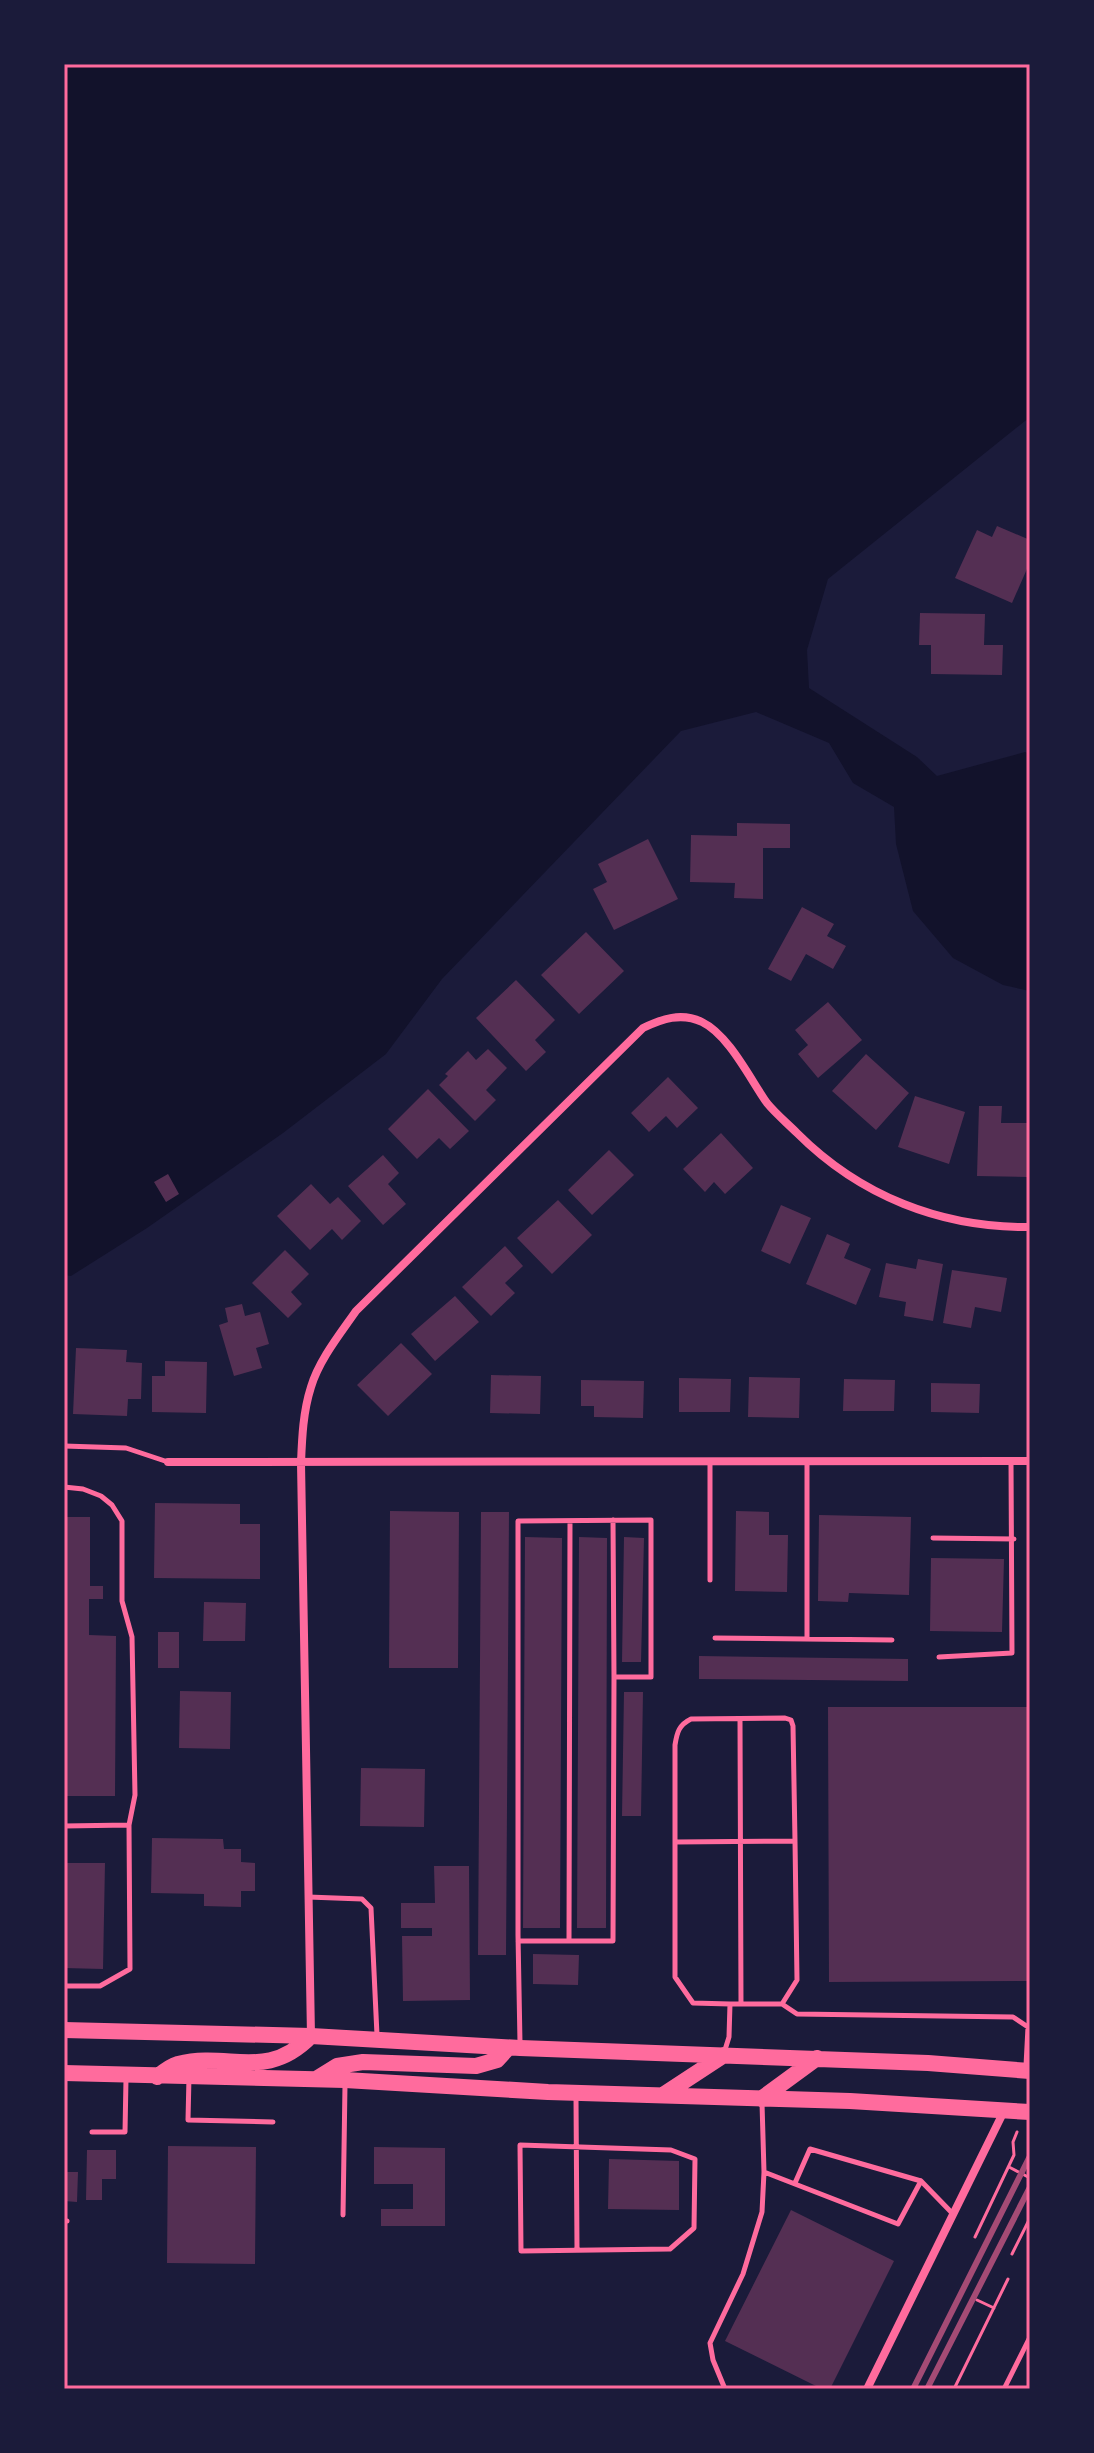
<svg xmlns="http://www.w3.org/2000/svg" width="1094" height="2453" font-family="Barlow,sans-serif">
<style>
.water{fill:#12122b}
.building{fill:#542f53}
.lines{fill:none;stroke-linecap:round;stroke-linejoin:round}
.path{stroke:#ff6b9d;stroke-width:3}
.service{stroke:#ff6b9d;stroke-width:5}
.minor{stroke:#ff6b9d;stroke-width:8}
.primary{stroke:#ff6b9d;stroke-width:16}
.rail{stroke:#a44b75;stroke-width:6}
.neatline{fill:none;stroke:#ff6b9d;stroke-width:3}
</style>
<rect width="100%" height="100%" fill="#1b1b3a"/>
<path class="water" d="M64 64H1030V417L828 579 807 650 809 688 917 757 937 776 1025 752 1030 754V991L1003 985 953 958 913 911 896 844 894 807 853 783 829 743 756 712 681 731 442 979 386 1054 283 1133 147 1228 71 1276 64 1275Z"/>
<path class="building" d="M997 526 1030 540V562L1012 603 955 578 977 530 992 537Z
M920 613 985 614 984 645H1003L1002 675 931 674V645H919Z
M737 823 790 824V848H763V899L734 898 735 883 690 882 691 835 737 836Z
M648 839 678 899 614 930 593 889 607 882 598 864Z
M802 907 834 924 827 936 846 946 833 969 806 954 791 981 768 969Z
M586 932 624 971 579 1014 541 975Z
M516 980 555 1020 535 1040 546 1052 526 1071 476 1018Z
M828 1002 862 1040 818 1078 798 1054 808 1045 795 1030Z
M488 1049 507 1068 486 1090 496 1100 475 1121 439 1085 448 1076 445 1074 468 1051 476 1060Z
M866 1054 909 1093 876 1130 832 1091Z
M668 1077 698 1108 677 1128 666 1116 649 1132 631 1113Z
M428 1089 469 1131 450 1149 439 1138 417 1159 388 1129Z
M915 1096 965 1112 949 1164 898 1147Z
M979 1106H1002L1001 1123H1030L1028 1177 977 1176Z
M721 1133 753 1168 725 1194 714 1182 705 1192 683 1169Z
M609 1150 634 1175 592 1215 568 1190Z
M383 1155 399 1173 388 1184 406 1204 383 1225 348 1186Z
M168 1174 179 1194 166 1202 154 1182Z
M311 1184 330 1204 338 1197 361 1221 342 1240 332 1229 310 1250 277 1216Z
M558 1200 592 1235 552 1274 517 1238Z
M781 1205 811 1218 790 1264 761 1251Z
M827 1234 850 1244 844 1258 871 1269 856 1305 806 1284Z
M505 1246 523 1266 505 1283 515 1293 491 1316 462 1287Z
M285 1250 309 1274 291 1292 302 1304 288 1318 252 1283Z
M918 1259 943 1264 933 1321 904 1316 906 1302 879 1297 886 1263 916 1269Z
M952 1270 1007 1278 1001 1312 975 1307 971 1328 943 1323Z
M455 1296 479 1322 435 1361 411 1334Z
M242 1304 245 1316 260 1312 269 1344 256 1348 262 1368 234 1376 219 1325 228 1322 225 1308Z
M401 1343 432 1374 388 1416 357 1385Z
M76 1348 127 1350 126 1362 142 1363 141 1399H128L127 1416 73 1414Z
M165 1361 207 1362 206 1413 152 1412V1376H165Z
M491 1375 541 1376 540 1414 490 1413Z
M749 1377 800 1378 799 1418 748 1417Z
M679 1378 731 1379 730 1412H679Z
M844 1379 895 1380 894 1411H843Z
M581 1380 644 1381 643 1418 594 1417V1406H581Z
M931 1383 980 1384 979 1413 931 1412Z
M155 1503 240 1504V1524H260V1579L154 1578Z
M390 1511 459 1512 458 1668H389Z
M736 1511 769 1512V1535H788L787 1592 735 1591Z
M481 1512H509L506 1955H478Z
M819 1515 911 1517 909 1595 849 1593 848 1602 818 1601Z
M64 1517H90V1586H103V1599H89V1635L116 1636 115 1796H64Z
M525 1537 562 1538 560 1928H523Z
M579 1537 607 1538 606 1928H577Z
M624 1537 644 1538 641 1662H622Z
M931 1558 1004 1559 1002 1632 930 1631Z
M204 1602 246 1603 245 1641H203Z
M158 1632H179V1668H158Z
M699 1656 908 1659V1681L699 1679Z
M180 1691 231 1692 230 1749 179 1748Z
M624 1692H643L641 1816H622Z
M828 1707H1030V1981L829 1982Z
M361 1768 425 1769 424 1827 360 1826Z
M152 1838 223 1839 224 1849H241V1862L255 1863V1891H241V1907L204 1906V1894L151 1893Z
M64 1863H105L103 1969 64 1968Z
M434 1866H469L470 2000 403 2001 402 1936H432V1928H401V1903H435Z
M533 1954 579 1955 578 1985 533 1984Z
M168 2146 256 2147 255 2264 167 2263Z
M374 2147 445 2148V2226H381V2209H413V2184H374Z
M87 2150H116V2179H102V2200H86Z
M609 2159 679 2161V2210L608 2209Z
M64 2172H78L77 2202 64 2201Z
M791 2210 894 2261 830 2389H822L725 2341Z"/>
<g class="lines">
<path class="path" d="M1009 2167 1030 2178
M975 2237 1014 2155 1013 2142 1017 2132
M1012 2254 1030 2218
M977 2300 994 2308
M954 2389 1008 2279"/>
<path class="service" d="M64 1446 126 1448 168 1462
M64 1487 83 1489 101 1496 112 1505 122 1521V1601L132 1637 135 1795 129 1825
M613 1520 614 1677
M933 1538 1014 1539
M710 1580V1462
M715 1638 892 1640
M807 1638V1462
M939 1657 1012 1653 1011 1461
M740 1719 741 2004
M64 1826 129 1825 130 1969 100 1986H64
M675 1842V1745C677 1732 679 1725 691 1719L785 1718 791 1720 793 1726 795 1841
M308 1897 362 1899 371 1908 377 2035
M518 1941H613L614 1677H651V1520L518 1521V1935L520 2043
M569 1941 570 1521
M730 2004 693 2003 675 1977V1842L795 1841 797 1980 782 2004
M724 2053 729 2037 730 2004H782L797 2014 1013 2017 1028 2027 1026 2066
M189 2077 188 2120 273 2122
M576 2098 577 2249
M762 2103 764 2172 898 2224 921 2181 810 2149 795 2183
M92 2132H125L126 2079
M520 2145 671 2150 695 2159 694 2228 670 2249 521 2251Z
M921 2181 953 2214
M343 2215 345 2085
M64 2221H67
M725 2389 713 2360 710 2343 743 2274 762 2212 764 2172
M1004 2389 1030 2337"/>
<path class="minor" d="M168 1462 1030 1461
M311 2036 301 1463C302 1438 303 1412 311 1387 319 1360 340 1334 356 1311L643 1028C662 1019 681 1012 702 1022 729 1035 750 1079 767 1103 776 1114 787 1123 797 1133 860 1196 941 1228 1030 1227
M867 2389 1004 2111"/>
<path class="primary" d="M64 2030 311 2036 520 2048 928 2063 1030 2071
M64 2073 345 2080 548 2092 850 2101 1030 2112
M157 2077C163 2072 171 2066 178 2064 230 2051 266 2082 311 2036
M316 2079 337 2066 363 2062 476 2066 497 2060 508 2048
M663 2095 724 2055
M761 2099 817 2058"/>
<path class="rail" d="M913 2389 1030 2156
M927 2389 1030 2187"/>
</g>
<rect width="1094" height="2453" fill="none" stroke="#1b1b3a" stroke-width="132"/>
<rect x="66" y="66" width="962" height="2321" class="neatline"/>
</svg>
